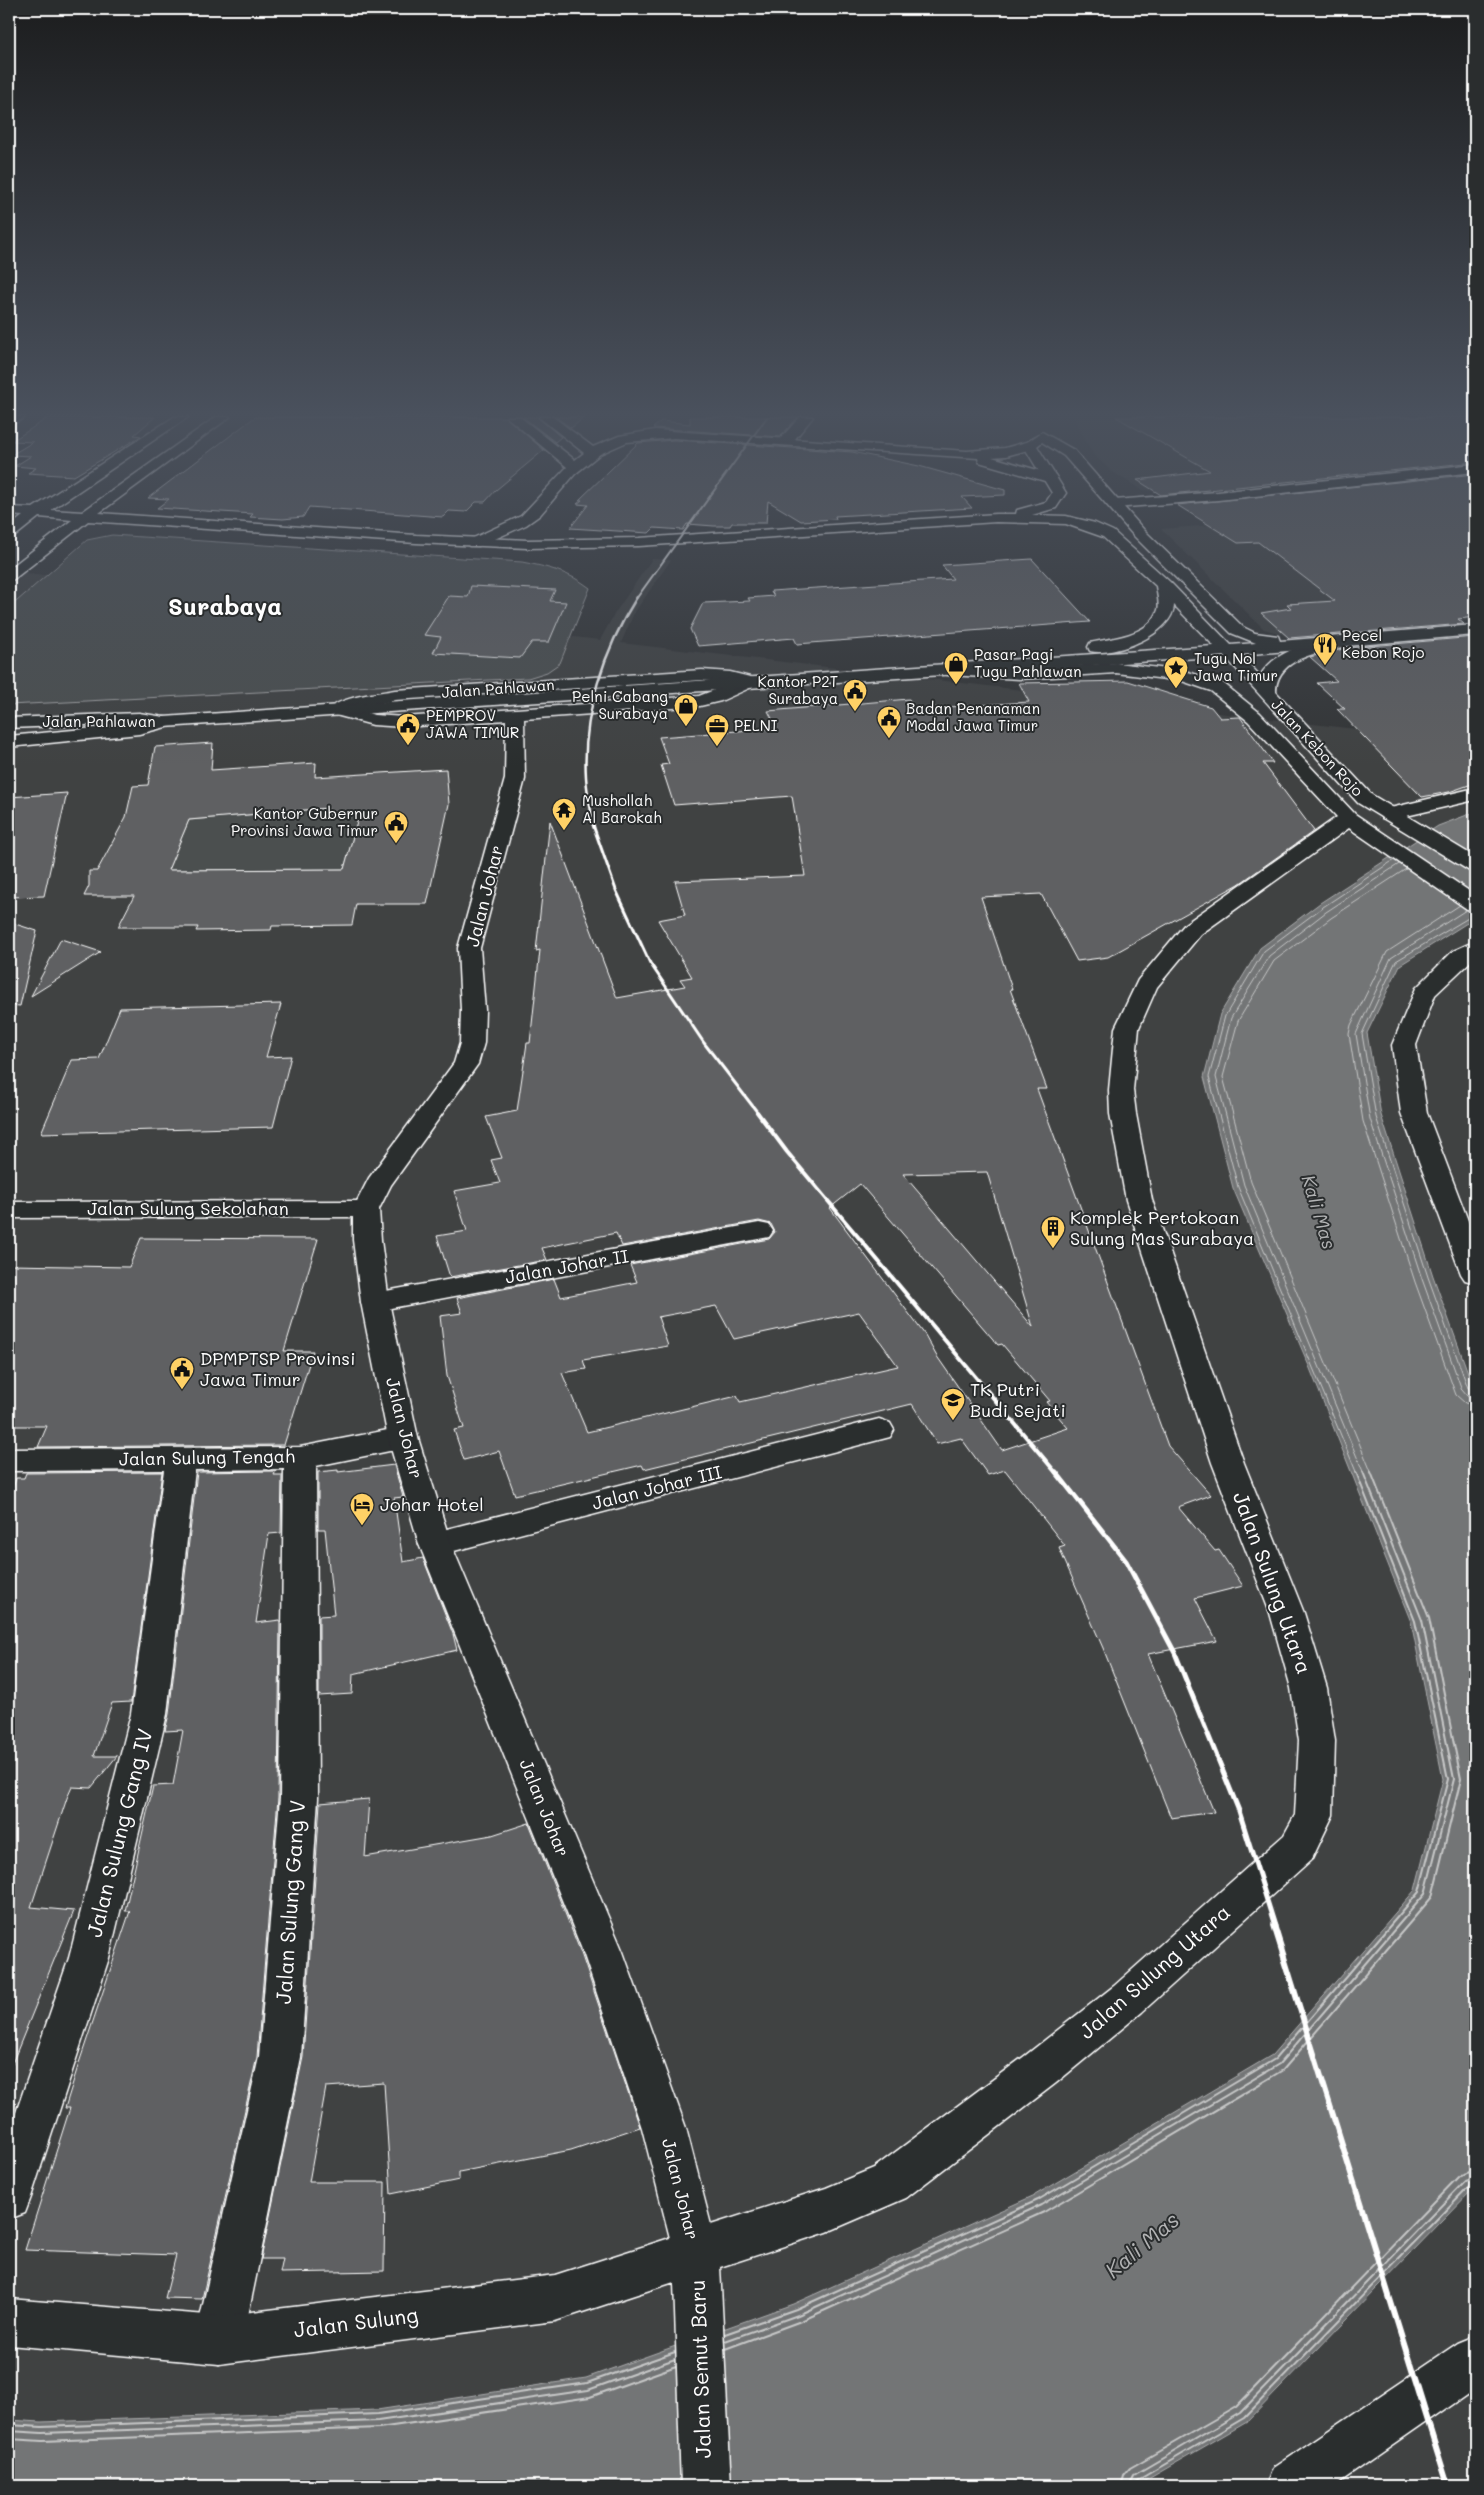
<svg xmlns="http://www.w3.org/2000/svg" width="1484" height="2495" font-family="Mali,sans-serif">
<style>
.built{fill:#404243}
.green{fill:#4c4f50;stroke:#a6a7a8}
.water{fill:#737576;stroke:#abacad}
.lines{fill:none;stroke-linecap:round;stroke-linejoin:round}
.shore-far1{stroke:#c7c8c8;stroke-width:1}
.shore{stroke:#c7c8c8;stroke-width:2}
.building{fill:#5f6162;stroke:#fff;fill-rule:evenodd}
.street-casing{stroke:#fff;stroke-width:3}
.secondary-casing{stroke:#fff;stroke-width:3}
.primary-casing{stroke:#fff;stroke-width:3}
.street{fill:#2a2d2e;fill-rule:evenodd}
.secondary{fill:#2a2d2e;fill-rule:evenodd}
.primary{fill:#2a2d2e;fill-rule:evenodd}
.rail-far5{stroke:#fff;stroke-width:2}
.rail-far4{stroke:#fff;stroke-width:2.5}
.rail-far3{stroke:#fff;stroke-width:3}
.rail-far2{stroke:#fff;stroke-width:4}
.rail-far1{stroke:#fff;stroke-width:5}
.rail{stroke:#fff;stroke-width:6}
.labels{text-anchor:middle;stroke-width:4;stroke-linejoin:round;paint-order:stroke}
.far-poi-label{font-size:15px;fill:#fff;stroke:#2a2d2e;text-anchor:start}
.far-street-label{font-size:15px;fill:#fff;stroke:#2a2d2e}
.street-label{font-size:18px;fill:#fff;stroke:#2a2d2e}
.poi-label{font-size:18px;fill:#fff;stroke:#2a2d2e;text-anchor:start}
.water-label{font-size:19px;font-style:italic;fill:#b2b3b4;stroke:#2a2d2e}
.near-street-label{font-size:21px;fill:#fff;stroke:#2a2d2e}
.near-water-label{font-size:22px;font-style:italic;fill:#b2b3b4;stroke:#2a2d2e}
.far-town-label{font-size:24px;font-weight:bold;fill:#fff;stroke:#2a2d2e}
</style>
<rect width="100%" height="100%" fill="#333536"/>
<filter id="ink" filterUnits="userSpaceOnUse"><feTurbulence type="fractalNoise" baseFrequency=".02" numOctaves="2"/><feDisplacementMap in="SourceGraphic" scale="10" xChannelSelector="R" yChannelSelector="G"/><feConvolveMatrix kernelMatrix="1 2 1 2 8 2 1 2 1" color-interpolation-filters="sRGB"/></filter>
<g filter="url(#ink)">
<path class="built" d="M1075 417H1352L1394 469 1157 491 1142 490 1111 471 1093 454 1075 420Z
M1215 525 1451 570 1475 568V620L1292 637 1264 629 1161 529Z
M652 559 671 560 634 613 621 643 1475 743V2486H9V571L600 640 615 613Z"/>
<path class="green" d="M112 535 522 562C548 567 569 572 590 588L560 663 547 672 528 678 9 705V608L87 540Z
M328 808 327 813 359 815 344 869 168 870 189 820Z"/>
<path class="water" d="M1475 812V918L1400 965 1367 1033 1381 1115 1433 1276 1475 1392V2187L1247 2422 1136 2486H9V2420L41 2422 377 2410 586 2378 793 2304 1035 2195 1272 2055 1415 1890 1443 1779 1411 1622 1309 1366 1233 1188 1204 1077 1220 1014 1260 948 1320 903 1438 826Z"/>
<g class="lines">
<path class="shore-far1" d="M1460 905 1387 952 1351 1025 1349 1034 1363 1121 1415 1282 1456 1395 1465 1403 1475 1405
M1466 910 1391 958 1356 1034 1370 1119 1422 1279 1462 1390 1467 1396 1475 1398
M1475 914 1396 961 1362 1034 1376 1117 1428 1277 1468 1388 1475 1391
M1357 1474 1238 1187 1209 1077 1225 1016 1264 951 1323 907 1394 860
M1364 1474 1244 1185 1216 1077 1231 1018 1269 956 1326 912 1399 864
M1372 1474 1251 1182 1223 1077 1238 1021 1274 961 1331 918 1406 869"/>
<path class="shore" d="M725 2334 796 2309 1038 2200 1275 2059 1419 1892 1448 1779 1415 1621 1356 1472
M725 2341 798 2315 1041 2205 1279 2064 1425 1894 1454 1779 1422 1620 1363 1472
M725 2349 801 2321 1044 2212 1283 2070 1432 1897 1461 1779 1429 1618 1371 1472
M9 2425 42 2427 378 2414 587 2383 675 2352
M9 2431 42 2433 378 2421 588 2390 675 2359
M9 2439 42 2441 379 2428 590 2397 676 2366
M1121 2486 1124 2475 1130 2468 1236 2407 1460 2175 1475 2170
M1129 2486 1134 2475 1240 2413 1465 2181 1475 2177
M1135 2486 1138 2480 1244 2418 1469 2186 1475 2184"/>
</g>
<path class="building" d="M49 417H155L134 435 141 436 74 476 28 473 36 468 15 466 31 456 11 455 33 442 12 441Z
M255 417H505L544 450 496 490 485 502H476L466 512 449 511 443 517 309 507 303 517 283 519 250 517 253 514 157 508 169 499 148 498Z
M523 417H537L561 437 555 442Z
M556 417H585L571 428Z
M690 417H798L780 437 653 428 661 421 690 424Z
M1116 417H1475V462L1161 495 1137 480 1210 471Z
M674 440 852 452 919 466 1005 490V495L962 497 972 508 835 516 836 519 801 521 768 501 766 523H732L730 526H714L687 524 683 530 654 528 649 533 570 528 588 505 577 504 582 500H579L638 443Z
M1475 474V617L1458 619 1464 624 1289 638 1261 613 1291 608 1287 604 1335 601 1258 542 1238 543 1177 505Z
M1032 559 1090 622 797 644 794 638 698 646 690 629 703 603 750 601 748 598 774 596 771 591 953 579 942 565Z
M471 586 555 590 550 601 566 602 549 642H532L520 658 433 653 441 637 424 635 449 596 468 597Z
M1475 637V783L1449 792 1422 797 1337 709H1345L1317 683 1337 681 1310 657 1347 648Z
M1128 681 1211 707 1220 718 1240 717 1273 763H1263L1314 831 1239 884 1108 957 1077 961 1041 894 981 897 1012 989H1010L1047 1089H1037L1168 1446 1211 1495 1178 1507 1215 1551 1219 1550 1243 1586 1195 1598 1217 1641 1148 1654 1214 1812 1171 1818 1103 1648 1059 1548 1065 1546 1005 1470 988 1475 961 1438 937 1444 912 1404 644 1469 642 1465 515 1495 499 1451 464 1460 454 1430 464 1428 447 1376 440 1316 462 1313 457 1298 554 1279 561 1297 637 1282 630 1265 769 1239 775 1232 771 1224 759 1221 622 1246 616 1233 542 1248 547 1260 450 1277 437 1236 467 1231 454 1191 500 1183 491 1160 502 1158 486 1117 517 1111 527 1043H530L540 950 536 951 550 821 617 998 685 986 680 979 692 977 658 920 685 915 675 881 805 876 792 796 674 805 661 765 669 764 659 737 777 728 768 711 909 699 915 709 1029 702 1019 683ZM987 1172 1033 1327 903 1174ZM860 1184 998 1345 1002 1344 1050 1401 1046 1402 1068 1428 1002 1450 936 1355 925 1335 830 1208ZM716 1306 734 1339 859 1312 898 1366 740 1402 737 1396 587 1432 562 1373 586 1369 583 1360 668 1346 658 1317Z
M213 743 211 770 316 763 315 777 446 769 449 804 427 904H356L352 925 272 926 271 930 196 931 198 927H118L134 896H84L89 886V871H97L126 817 133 786 148 785 155 747ZM328 808 327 813 359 815 344 869 168 870 189 820Z
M67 793 44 896 9 897V797Z
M9 922 37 931 20 1006 9 1005Z
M61 939 101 952 31 996Z
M281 1004 266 1057 291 1056 273 1127 41 1133 72 1060 99 1059 120 1008Z
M141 1238 318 1239 284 1351H313L284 1445 38 1447 47 1426H9V1265L129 1267Z
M394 1465 403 1497 394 1498 403 1562 423 1558 453 1634 457 1650 353 1674 352 1694 319 1696V1616L334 1615 325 1529H318V1472L338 1470V1472Z
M276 1471 274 1475H282L281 1533 269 1534 256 1623 280 1620 278 1798 257 2057 202 2299 165 2298 176 2255 25 2250 70 2108H65L79 2063 130 1911H125L153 1786 173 1785 183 1730 165 1731 169 1714 197 1472Z
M162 1472 131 1702 112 1703 94 1756H117L91 1788 72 1787 67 1798 31 1907 74 1911 9 2071V1502L16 1478H24L26 1473Z
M369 1799 365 1857 492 1835 529 1823 581 1953 640 2127 571 2150 459 2172V2180L391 2194 384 2083 326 2087 309 2182H385L384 2271 280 2273 283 2259H261L303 2057 320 1803Z"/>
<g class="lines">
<defs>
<path id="street" d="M11 417H25L9 427Z
M800 417H813L790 445H780L778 442 780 439Z
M1475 788V800L1389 820 1382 818 1379 814 1382 810Z
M366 1201 375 1203 379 1209 375 1215 366 1217 9 1218V1202Z
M759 1223 769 1225 773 1231 769 1237 375 1311 365 1308 361 1302 365 1296 375 1293Z
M879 1419 890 1423 894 1430 890 1437 435 1556 423 1553 419 1544 423 1535 435 1532Z
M403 1427 414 1430 418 1438 414 1446 316 1466 318 1798 301 2057 243 2340 236 2357 219 2364 202 2357 195 2340 259 2057 280 1798 284 1469 195 1470 167 1714 109 1958 31 2197 25 2213 9 2219V2133L69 1958 131 1714 164 1470 9 1471V1449L300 1447Z"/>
<path id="secondary" d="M507 417H520L575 460 584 453 539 417H553L593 447 619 436 655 430 967 451 1005 448 1030 441 1037 445 1035 448 1006 456 992 457 1055 475 1057 478 1055 481H1045L979 462 978 458 674 438 627 442 600 454 575 474 540 515 526 525 479 546H469L467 543 469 540 521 516 567 467Z
M1475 464V472L1218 500 1114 508 1107 504 1114 500 1218 492Z
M1345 636 1351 637 1353 641 1351 645C1323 652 1276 656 1276 692L1372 795 1475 857V872L1468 870 1358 803 1220 651 1222 647H1234L1260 676C1277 647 1315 643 1345 636Z
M1116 663 1185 671 1223 683 1260 713 1355 814 1475 895V910L1467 909 1349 828 1201 934 1157 987 1139 1028 1133 1090 1136 1114 1152 1200 1244 1463 1304 1613 1327 1688 1335 1741 1333 1815 1312 1859 1142 2012 1056 2083 906 2198 827 2232 720 2267 731 2486H681L674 2282 555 2321 219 2364 9 2345V2299L219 2316 555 2275 670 2238 642 2128 583 1952 419 1544 388 1438 361 1302 353 1240V1209L369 1178 454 1063 460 1043 461 1010 458 948 505 779 506 720 404 727 373 725 332 714 329 710C338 697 379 693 395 690L702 670 730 672 754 678 757 682 754 686 721 701 700 706 524 719 525 779 480 948 485 1010 484 1043 478 1064 391 1185 379 1209 381 1240 389 1302 418 1438 451 1544 623 1952 686 2128 711 2225 826 2188 874 2168 1026 2055 1114 1986 1284 1835 1295 1815 1299 1741 1291 1688 1270 1613 1212 1463 1126 1200 1110 1114 1109 1090 1115 1028 1138 980 1185 924 1337 817 1248 721 1211 691 1182 681 1116 673 1020 679 948 675 942 674 939 670 942 666 948 665 1020 669ZM702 680 732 683 699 696 404 717 374 715 356 709 395 700Z
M164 717 170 718 173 722 170 726 139 734 9 747V736L138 724Z
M1475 941V957L1435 995 1416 1045 1427 1113 1475 1239V1283L1465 1280 1461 1274 1401 1113 1392 1045 1416 988 1453 951Z
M1475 2336V2388L1334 2486H1266L1273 2468 1458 2343Z"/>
<path id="primary" d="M174 417H188L51 510 82 512 216 417H230L99 513 416 535 527 540 639 538 996 514H1016L1017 510 1046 502 1052 493 1023 445 1042 432 1074 450 1144 530 1243 627 1255 633 1278 636 1280 641 1475 625V635L1228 656 164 727 139 723 9 728V718L139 713 164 717 1214 646 1174 605C1173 634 1115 657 1090 651L1088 647 1090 643C1111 638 1150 636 1158 610 1160 603 1157 594 1156 586L1103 537 1066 524 996 522 639 546 527 548 416 543 88 521 14 579 9 581V569L72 520 39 517 14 537 9 538V527L23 516 9 515V507L33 508ZM1042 442 1064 456 1134 536 1231 633 1256 643 1231 645 1170 582 1113 531 1095 523 1066 516 1032 515 1056 508 1066 493 1037 446Z"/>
</defs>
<use href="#street" class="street-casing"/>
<use href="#secondary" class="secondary-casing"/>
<use href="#primary" class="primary-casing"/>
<use href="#street" class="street"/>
<use href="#secondary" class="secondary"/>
<use href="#primary" class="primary"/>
<path class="rail-far5" d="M636 599 767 417"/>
<path class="rail-far4" d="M594 827C591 810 587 794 586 777 582 715 604 649 637 597"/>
<path class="rail-far3" d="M593 825 616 890 650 963 704 1043 758 1113"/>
<path class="rail-far2" d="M757 1112 787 1152 1057 1474"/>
<path class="rail-far1" d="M1056 1472 1126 1561 1175 1653 1239 1811 1275 1926"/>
<path class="rail" d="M1274 1925 1448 2486"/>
</g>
</g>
<linearGradient id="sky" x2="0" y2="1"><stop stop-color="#1c1d1e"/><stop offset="0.54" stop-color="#4a515d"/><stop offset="1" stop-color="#4a515d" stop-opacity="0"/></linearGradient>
<rect width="1484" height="766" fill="url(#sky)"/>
<defs>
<symbol id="restaurant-pin" viewBox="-11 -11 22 30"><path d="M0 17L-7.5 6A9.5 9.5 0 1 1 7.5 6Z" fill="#ffd166" stroke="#2a2d2e"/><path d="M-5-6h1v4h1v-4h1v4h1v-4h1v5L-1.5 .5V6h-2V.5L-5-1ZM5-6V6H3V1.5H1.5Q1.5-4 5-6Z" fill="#111"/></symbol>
<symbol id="shop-pin" viewBox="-11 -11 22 30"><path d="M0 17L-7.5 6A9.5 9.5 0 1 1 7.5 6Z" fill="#ffd166" stroke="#2a2d2e"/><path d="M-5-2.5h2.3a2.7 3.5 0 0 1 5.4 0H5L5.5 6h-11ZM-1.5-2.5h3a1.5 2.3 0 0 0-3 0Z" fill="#111"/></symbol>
<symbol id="sight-pin" viewBox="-11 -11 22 30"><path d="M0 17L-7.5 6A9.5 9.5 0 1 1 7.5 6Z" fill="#ffd166" stroke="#2a2d2e"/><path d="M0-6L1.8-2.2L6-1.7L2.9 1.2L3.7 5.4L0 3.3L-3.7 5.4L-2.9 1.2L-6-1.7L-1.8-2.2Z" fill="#111"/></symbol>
<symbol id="civic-pin" viewBox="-11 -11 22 30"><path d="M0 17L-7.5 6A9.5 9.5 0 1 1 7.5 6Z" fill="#ffd166" stroke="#2a2d2e"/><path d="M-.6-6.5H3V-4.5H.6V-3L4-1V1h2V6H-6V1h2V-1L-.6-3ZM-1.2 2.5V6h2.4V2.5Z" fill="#111"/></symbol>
<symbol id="office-pin" viewBox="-11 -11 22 30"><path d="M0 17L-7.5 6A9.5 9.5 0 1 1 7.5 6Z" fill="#ffd166" stroke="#2a2d2e"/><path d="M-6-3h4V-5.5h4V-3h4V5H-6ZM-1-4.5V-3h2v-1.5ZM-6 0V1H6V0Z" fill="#111"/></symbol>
<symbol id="temple-pin" viewBox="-11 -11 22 30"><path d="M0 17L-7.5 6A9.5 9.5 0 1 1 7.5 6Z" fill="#ffd166" stroke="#2a2d2e"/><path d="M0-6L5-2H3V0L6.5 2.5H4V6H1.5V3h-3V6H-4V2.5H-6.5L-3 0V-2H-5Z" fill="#111"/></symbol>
<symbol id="building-pin" viewBox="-11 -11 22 30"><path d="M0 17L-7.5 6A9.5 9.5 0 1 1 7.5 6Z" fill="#ffd166" stroke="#2a2d2e"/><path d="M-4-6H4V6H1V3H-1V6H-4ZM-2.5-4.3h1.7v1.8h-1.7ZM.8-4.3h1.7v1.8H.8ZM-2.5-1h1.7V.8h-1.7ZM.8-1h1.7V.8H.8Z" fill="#111"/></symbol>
<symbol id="school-pin" viewBox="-11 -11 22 30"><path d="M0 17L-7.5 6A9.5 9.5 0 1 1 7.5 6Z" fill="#ffd166" stroke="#2a2d2e"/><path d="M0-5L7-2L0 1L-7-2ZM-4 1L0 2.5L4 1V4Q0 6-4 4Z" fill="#111"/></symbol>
<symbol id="hotel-pin" viewBox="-11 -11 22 30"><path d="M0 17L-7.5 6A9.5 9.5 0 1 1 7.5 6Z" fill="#ffd166" stroke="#2a2d2e"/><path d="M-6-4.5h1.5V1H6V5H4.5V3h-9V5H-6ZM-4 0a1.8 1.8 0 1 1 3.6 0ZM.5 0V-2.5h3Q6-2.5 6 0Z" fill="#111"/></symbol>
</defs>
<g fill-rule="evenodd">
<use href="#restaurant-pin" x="1311" y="631" width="28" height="38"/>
<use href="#shop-pin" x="942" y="650" width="28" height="38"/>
<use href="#sight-pin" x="1162" y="654" width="28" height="38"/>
<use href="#civic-pin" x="841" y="677" width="28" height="38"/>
<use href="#shop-pin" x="672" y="692" width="28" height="38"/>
<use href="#civic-pin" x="875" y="704" width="28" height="38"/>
<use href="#civic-pin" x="394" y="711" width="28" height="38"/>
<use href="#office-pin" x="703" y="712" width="28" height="38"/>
<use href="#temple-pin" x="550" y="796" width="28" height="38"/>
<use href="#civic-pin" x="382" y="809" width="28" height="38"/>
<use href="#building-pin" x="1039" y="1214" width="28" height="38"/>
<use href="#civic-pin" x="168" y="1355" width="28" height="38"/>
<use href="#school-pin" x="939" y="1386" width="28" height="38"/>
<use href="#hotel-pin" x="348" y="1491" width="28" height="38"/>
</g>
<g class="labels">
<g class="far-poi-label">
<text x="1342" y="641">Pecel<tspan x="1342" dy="17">Kebon Rojo</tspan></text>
<text x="974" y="660">Pasar Pagi<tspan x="974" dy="17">Tugu Pahlawan</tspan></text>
<text x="1194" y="664">Tugu Nol<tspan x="1194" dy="17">Jawa Timur</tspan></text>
<text x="838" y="687" text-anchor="end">Kantor P2T<tspan x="838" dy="17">Surabaya</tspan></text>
<text x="668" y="702" text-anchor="end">Pelni Cabang<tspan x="668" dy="17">Surabaya</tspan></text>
<text x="906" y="714">Badan Penanaman<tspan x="906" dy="17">Modal Jawa Timur</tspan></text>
<text x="426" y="721">PEMPROV<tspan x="426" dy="17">JAWA TIMUR</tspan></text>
<text x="734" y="731">PELNI</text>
<text x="582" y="806">Mushollah<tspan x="582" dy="17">Al Barokah</tspan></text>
<text x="378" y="819" text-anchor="end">Kantor Gubernur<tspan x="378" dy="17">Provinsi Jawa Timur</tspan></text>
</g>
<g class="far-street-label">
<text transform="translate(498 689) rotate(-4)" y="5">Jalan Pahlawan</text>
<text x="99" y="727">Jalan Pahlawan</text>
<text transform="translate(1317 748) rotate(47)" y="5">Jalan Kebon Rojo</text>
</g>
<g class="street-label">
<text transform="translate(485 896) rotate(-76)" y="6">Jalan Johar</text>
<text x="188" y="1215">Jalan Sulung Sekolahan</text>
<text transform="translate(567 1267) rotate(-10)" y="6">Jalan Johar II</text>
<text transform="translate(404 1428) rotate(76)" y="6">Jalan Johar</text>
<text transform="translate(207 1458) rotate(-1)" y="6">Jalan Sulung Tengah</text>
<text transform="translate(657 1488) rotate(-14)" y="6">Jalan Johar III</text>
<text transform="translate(544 1808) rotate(68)" y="6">Jalan Johar</text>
<text transform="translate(680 2189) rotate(76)" y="6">Jalan Johar</text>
</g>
<g class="poi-label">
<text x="1070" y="1224">Komplek Pertokoan<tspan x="1070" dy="21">Sulung Mas Surabaya</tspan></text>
<text x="200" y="1365">DPMPTSP Provinsi<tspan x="200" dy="21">Jawa Timur</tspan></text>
<text x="970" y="1396">TK Putri<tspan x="970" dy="21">Budi Sejati</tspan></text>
<text x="380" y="1511">Johar Hotel</text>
</g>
<g class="water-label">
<text transform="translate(1319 1212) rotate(73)" y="7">Kali Mas</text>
</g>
<g class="near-street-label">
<text transform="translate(1272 1583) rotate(70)" y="7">Jalan Sulung Utara</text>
<text transform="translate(120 1833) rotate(-76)" y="7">Jalan Sulung Gang IV</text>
<text transform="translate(291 1902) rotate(-86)" y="7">Jalan Sulung Gang V</text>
<text transform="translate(1155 1972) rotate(-41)" y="7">Jalan Sulung Utara</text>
<text transform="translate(356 2323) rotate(-7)" y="7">Jalan Sulung</text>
<text transform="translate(701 2369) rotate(-92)" y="7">Jalan Semut Baru</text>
</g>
<g class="near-water-label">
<text transform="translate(1142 2245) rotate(-40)" y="8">Kali Mas</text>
</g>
<g class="far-town-label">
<text x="225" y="615">Surabaya</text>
</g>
</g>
<rect width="1484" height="2495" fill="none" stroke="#2a2d2e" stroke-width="30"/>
<rect x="15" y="15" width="1454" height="2465" fill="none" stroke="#fff" stroke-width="2" filter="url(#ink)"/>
</svg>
